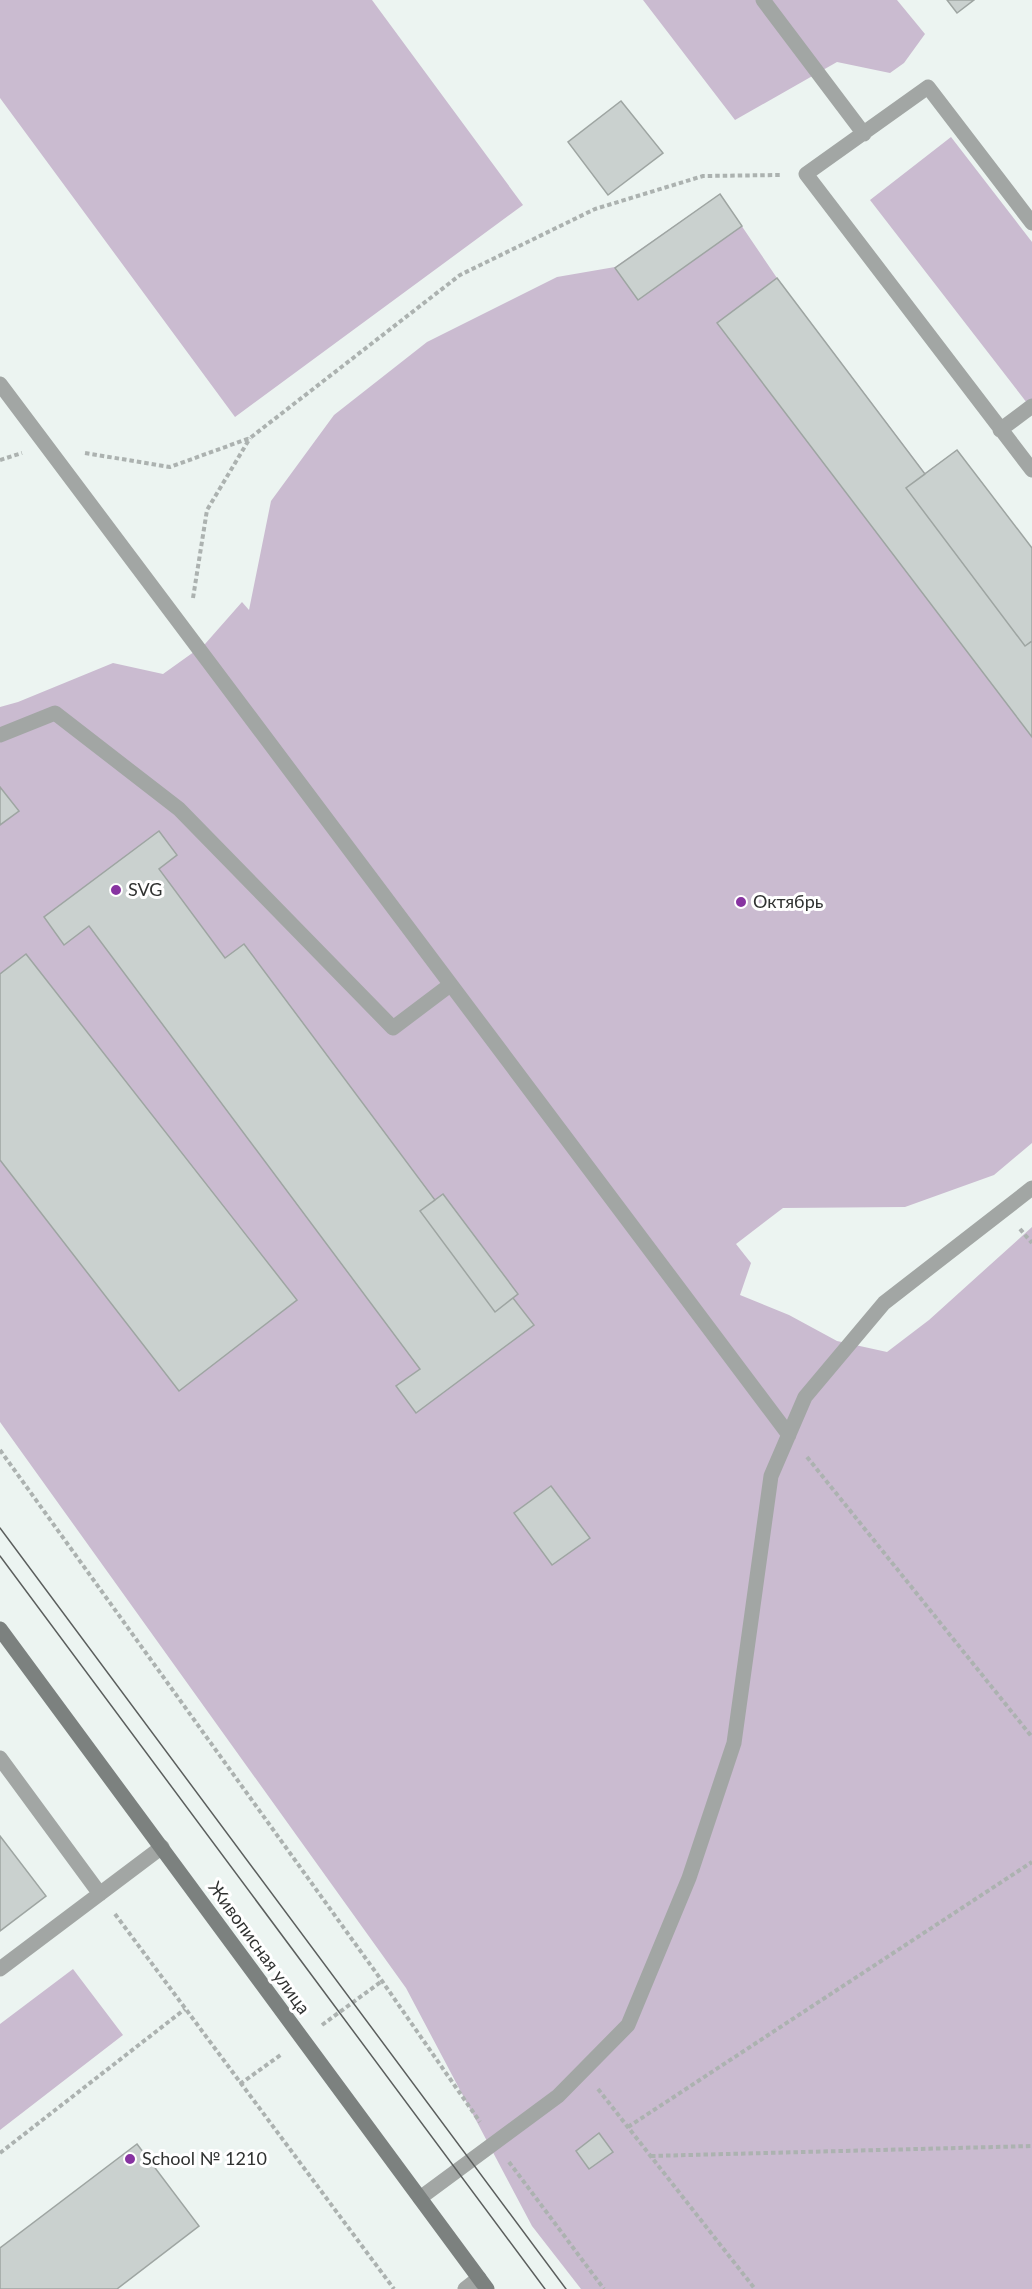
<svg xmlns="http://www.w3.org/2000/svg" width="1032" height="2289" font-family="Lato,sans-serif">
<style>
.green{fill:#cabbd0}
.building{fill:#cad1cf;stroke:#9ea5a2;stroke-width:1.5}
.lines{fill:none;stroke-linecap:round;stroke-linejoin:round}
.path{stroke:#acb2b0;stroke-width:4;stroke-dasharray:4.5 3;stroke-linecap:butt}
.lane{stroke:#a2a6a4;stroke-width:15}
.secondary{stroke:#7c817f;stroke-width:15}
.tram{stroke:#5b5e5d;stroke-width:1.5}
.poi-dot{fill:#8733a1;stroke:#fff;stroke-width:2}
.labels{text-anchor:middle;stroke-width:6;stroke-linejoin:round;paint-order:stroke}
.poi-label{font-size:18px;fill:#303231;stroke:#fff;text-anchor:start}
.street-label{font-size:18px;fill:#303231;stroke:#fff}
</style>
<rect width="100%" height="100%" fill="#ecf4f1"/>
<path class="green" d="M0 0H372L523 205 235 417 0 98Z
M643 0H897L925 34 904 63 890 73 837 62 735 120Z
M951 137 1032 242V399L1027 403 870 200Z
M720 194 777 278 925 473 957 450 1032 548V1143L994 1175 905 1207 783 1208 736 1244 751 1263 740 1295 789 1315 837 1341 887 1352 929 1320 1032 1227V2289H581L532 2226 406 1988 0 1422V707L18 702 113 663 163 674 205 644 242 602 249 610 271 501 334 415 427 342 557 277 615 267Z
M73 1969 123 2035 0 2130V2024Z"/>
<path class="building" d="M947 0H974L957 13Z
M621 101 663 153 608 195 568 142Z
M720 194 742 226 638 300 615 268Z
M777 278 925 474 906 488 1025 646 1032 641V737L717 323Z
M957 450 1032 548V641L1025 646 906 488Z
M0 787 19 811 0 825Z
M159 831 177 855 159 869 225 958 244 944 435 1200 420 1211 495 1312 513 1298 534 1325 416 1413 396 1386 420 1369 89 926 64 945 44 917Z
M26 954 297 1300 179 1391 0 1160V974Z
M443 1194 518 1294 495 1312 420 1211Z
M551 1486 590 1538 552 1565 514 1513Z
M0 1836 46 1896 0 1931Z
M599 2133 613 2152 589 2169 576 2151Z
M137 2144 199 2226 117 2289H0V2248Z"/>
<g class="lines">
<path class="path" d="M85 453 170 467 250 438 460 275 595 209 703 176 781 175
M0 460 22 453
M193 598 207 510 250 438
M1020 1229 1032 1243
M0 1450 382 1981 480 2122
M807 1457 1032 1737
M115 1914 394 2289
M322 2025 382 1981
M240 2084 282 2054
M598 2089 755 2289
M628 2127 1032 1862
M0 2153 185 2009
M651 2156 1032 2146
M509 2162 604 2289"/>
<path class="lane" d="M763 0 864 134
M1032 223 928 87 806 174 1032 470
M0 384 789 1435
M1000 430 1032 406
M0 735 55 713 179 809 393 1028 450 985
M0 1758 100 1894
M0 1969 162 1847
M420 2198 558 2096 628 2025 689 1878 734 1743 771 1476 805 1397 884 1303 1032 1188
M465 2289 479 2278"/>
<path class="secondary" d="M0 1629 487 2289"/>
<path class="tram" d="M0 1528 566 2289
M0 1556 545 2289"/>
</g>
<g class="poi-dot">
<circle cx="116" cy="890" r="6"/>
<circle cx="741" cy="902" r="6"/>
<circle cx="130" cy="2159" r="6"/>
</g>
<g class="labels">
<g class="poi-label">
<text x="128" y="896">SVG</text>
<text x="753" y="908">Октябрь</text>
<text x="142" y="2165">School № 1210</text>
</g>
<g class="street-label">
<text transform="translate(259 1948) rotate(54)" y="6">Живописная улица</text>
</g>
</g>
</svg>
